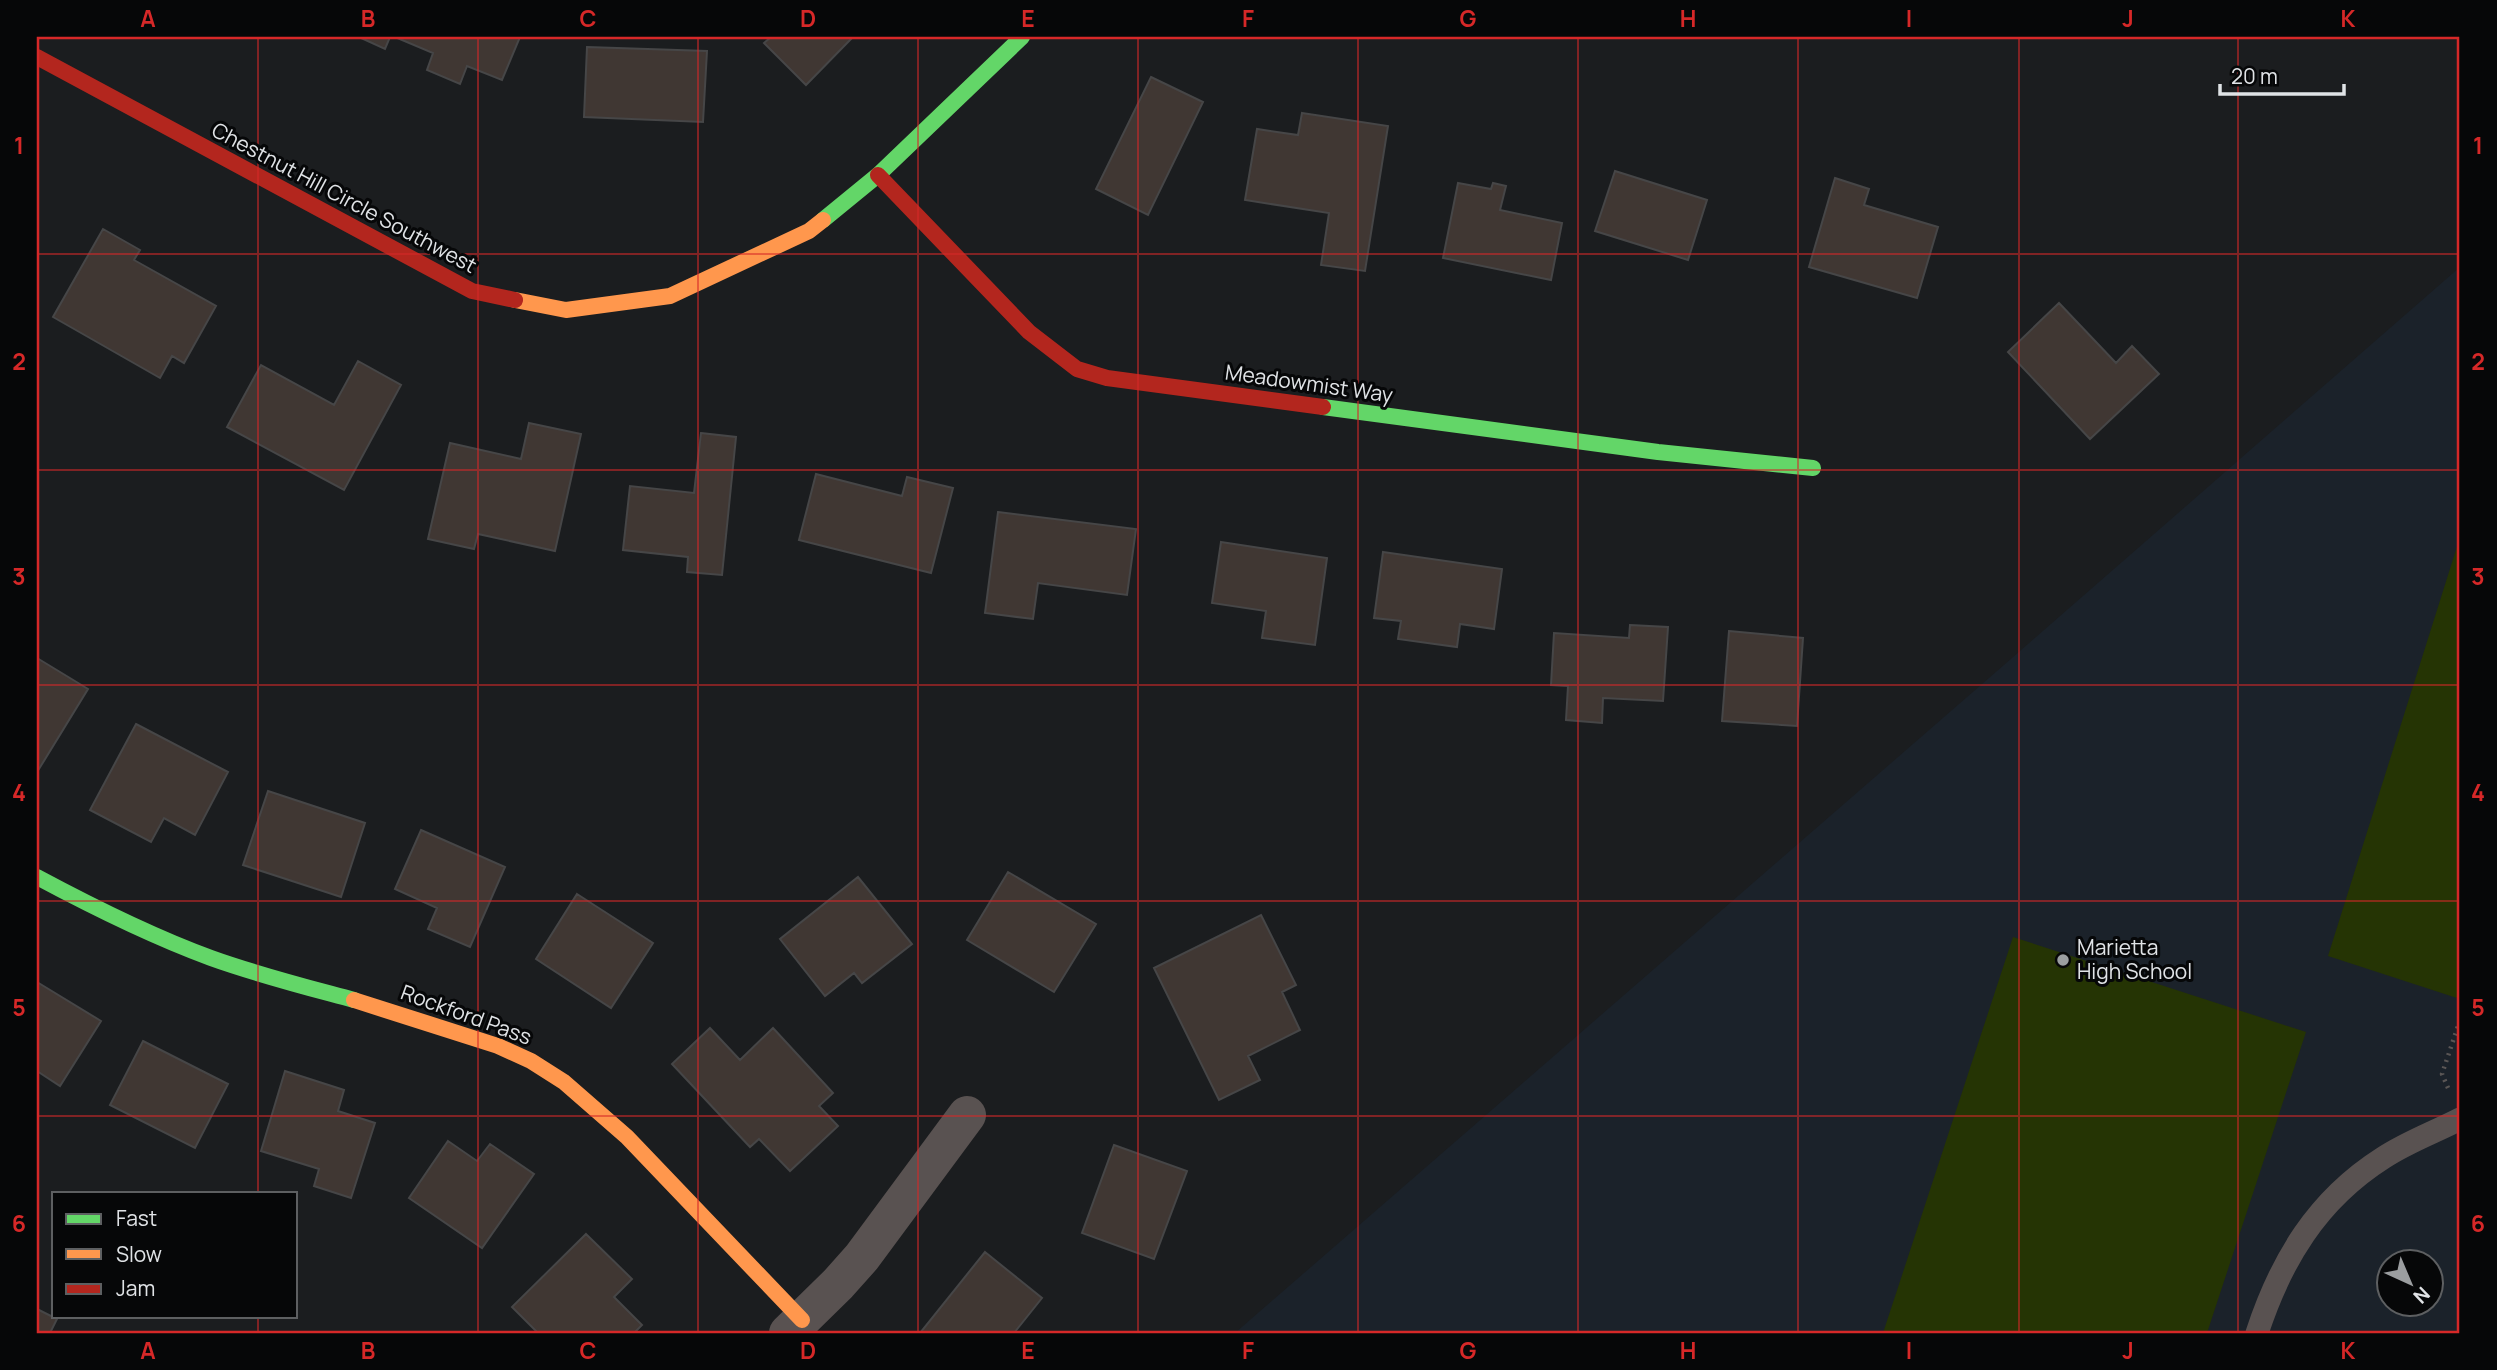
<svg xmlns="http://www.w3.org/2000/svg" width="2497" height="1370" font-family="Manrope,sans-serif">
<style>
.built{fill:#1b222a;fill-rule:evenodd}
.green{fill:#253404}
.building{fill:#403733;stroke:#464647;stroke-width:2}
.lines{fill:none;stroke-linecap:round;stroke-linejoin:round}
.path{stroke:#5a5655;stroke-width:4.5;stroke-dasharray:2 5;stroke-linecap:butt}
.lane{stroke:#595251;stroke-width:23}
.street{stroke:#595251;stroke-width:38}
.fast{stroke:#63d668;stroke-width:16}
.slow{stroke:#ff974d;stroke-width:16}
.jam{stroke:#b3261e;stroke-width:16}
.grid{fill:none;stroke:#d62828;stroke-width:2;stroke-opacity:0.55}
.poi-dot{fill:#9b9ea0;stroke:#060708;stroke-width:2.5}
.labels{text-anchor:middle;stroke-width:6;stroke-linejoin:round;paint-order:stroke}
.street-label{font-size:21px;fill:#e0e3e6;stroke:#060708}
.poi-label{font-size:21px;fill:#e0e3e6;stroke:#060708;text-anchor:start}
.neatline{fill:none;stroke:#d62828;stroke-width:2.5}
.grid-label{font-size:23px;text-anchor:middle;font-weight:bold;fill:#d62828}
</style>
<rect width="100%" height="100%" fill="#1b1d1f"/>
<path class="built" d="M2460 267V1333H1235L2012 658ZM2388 1262H2430V1304H2388Z"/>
<path class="green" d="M2460 537V999L2328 956Z
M2013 937 2306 1032 2207 1333H1883Z"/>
<path class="building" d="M359 37H390L385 49Z
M395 37H520L502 80 467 66 460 84 427 70 433 53Z
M771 37H853L806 85 764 43Z
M587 47 707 51 703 122 584 117Z
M1151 77 1203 102 1148 215 1096 189Z
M1302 113 1388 126 1365 271 1321 265 1329 213 1245 200 1257 129 1298 135Z
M1615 171 1707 200 1688 260 1595 231Z
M1835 178 1869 189 1864 205 1938 227 1917 298 1809 267Z
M1458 183 1491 189 1493 183 1506 186 1500 210 1562 223 1551 280 1443 258Z
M103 229 140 250 134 260 216 306 184 363 172 356 160 378 53 317Z
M2059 303 2116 363 2132 346 2159 374 2090 439 2008 352Z
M358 361 401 385 344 490 227 427 261 365 334 405Z
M529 423 581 434 555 551 478 534 474 549 428 539 450 443 521 459Z
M701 433 736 437 722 575 687 572 688 557 623 550 630 486 694 493Z
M816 474 902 496 907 477 953 488 931 573 799 540Z
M998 512 1136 529 1127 595 1038 583 1033 619 985 613Z
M1221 542 1327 558 1315 645 1262 638 1266 611 1212 603Z
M1383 552 1502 569 1494 629 1460 624 1457 647 1398 639 1401 621 1374 618Z
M1630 625 1668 627 1663 701 1603 698 1602 723 1566 720 1568 686 1551 685 1554 633 1629 638Z
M1729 631 1803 638 1797 726 1722 721Z
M37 658 88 689 39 769 37 767Z
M136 724 228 772 195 835 164 818 151 842 90 810Z
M268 791 365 823 341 897 243 865Z
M421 830 505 867 470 947 428 929 437 908 395 889Z
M1008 872 1096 924 1054 992 967 940Z
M858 877 912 944 862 983 854 973 825 996 780 939Z
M577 894 653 943 611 1008 536 959Z
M1261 915 1296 985 1282 992 1300 1030 1248 1056 1260 1080 1219 1100 1154 968Z
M37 982 101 1021 60 1086 37 1071Z
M710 1028 740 1060 773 1028 833 1093 819 1106 838 1126 790 1171 759 1139 750 1147 672 1064Z
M143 1041 228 1084 195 1148 110 1105Z
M285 1071 344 1090 338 1111 375 1123 351 1198 314 1186 319 1169 261 1151Z
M448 1141 477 1161 490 1144 534 1174 482 1248 409 1198Z
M1114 1145 1187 1171 1154 1259 1082 1233Z
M586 1234 632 1279 614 1297 642 1325 634 1333H538L512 1307Z
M985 1252 1042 1298 1014 1333H920Z
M37 1309 57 1319 50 1333H37Z"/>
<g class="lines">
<path class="path" d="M2448 1088 2442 1074 2460 1020"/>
<path class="lane" d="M2257 1333C2281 1260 2317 1200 2383 1158 2407 1142 2435 1132 2460 1119"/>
<path class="street" d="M788 1333 838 1284 862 1257 967 1115"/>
<path class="fast" d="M823 220 878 175 1022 37
M1323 407 1658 452 1813 468
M37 877C93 907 151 936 211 958 258 975 306 987 354 1000"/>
<path class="slow" d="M515 300 566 310 670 296 809 231 823 220
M354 1000 498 1046 531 1061 564 1082 627 1137 802 1320"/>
<path class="jam" d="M37 57 472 291 515 300
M878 175 1029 332 1077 369 1107 378 1323 407"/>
</g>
<path class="grid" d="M258 37V1193M478 37V1333M698 37V1333M918 37V1333M1138 37V1333M1358 37V1333M1578 37V1333M1798 37V1333M2019 37V1333M2238 37V1333M37 254H2460M37 470H2460M37 685H2460M37 901H2460M37 1116H2460M258 1316V1333"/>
<circle class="poi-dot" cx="2063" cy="960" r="7"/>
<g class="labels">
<g class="street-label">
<text transform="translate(344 198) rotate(28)" y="7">Chestnut Hill Circle Southwest</text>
<text transform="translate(1309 384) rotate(8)" y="7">Meadowmist Way</text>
<text transform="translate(466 1015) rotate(20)" y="7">Rockford Pass</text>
</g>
<g class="poi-label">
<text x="2077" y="955">Marietta<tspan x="2077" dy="24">High School</tspan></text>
</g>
</g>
<rect width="2497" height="1370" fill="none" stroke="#060708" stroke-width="77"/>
<rect x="52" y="1192" width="245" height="126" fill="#060708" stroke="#5d5f61" stroke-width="2"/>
<rect x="66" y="1214" width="35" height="10" fill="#63d668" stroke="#5d5f61" stroke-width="2"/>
<text x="116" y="1226" font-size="21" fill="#e0e3e6">Fast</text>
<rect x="66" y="1249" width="35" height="10" fill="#ff974d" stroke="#5d5f61" stroke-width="2"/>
<text x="116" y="1262" font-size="21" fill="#e0e3e6">Slow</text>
<rect x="66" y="1284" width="35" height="10" fill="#b3261e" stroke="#5d5f61" stroke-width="2"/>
<text x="116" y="1296" font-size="21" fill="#e0e3e6">Jam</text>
<g transform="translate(2410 1283) rotate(136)"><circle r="33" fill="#060708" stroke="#5d5f61" stroke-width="2"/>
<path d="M0-5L12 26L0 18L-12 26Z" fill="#9b9ea0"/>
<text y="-10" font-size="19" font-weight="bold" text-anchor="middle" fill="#e0e3e6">N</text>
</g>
<path d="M2220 84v10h124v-10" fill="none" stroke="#e0e3e6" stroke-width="3.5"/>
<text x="2231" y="84" font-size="21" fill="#e0e3e6" stroke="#060708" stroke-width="5" paint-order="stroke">20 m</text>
<rect x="38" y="38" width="2420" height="1294" class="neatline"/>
<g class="grid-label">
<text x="148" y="27">A</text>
<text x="368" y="27">B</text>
<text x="588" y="27">C</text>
<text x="808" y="27">D</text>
<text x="1028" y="27">E</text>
<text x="1248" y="27">F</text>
<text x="1468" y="27">G</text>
<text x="1688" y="27">H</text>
<text x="1909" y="27">I</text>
<text x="2128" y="27">J</text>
<text x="2348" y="27">K</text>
<text x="19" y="154">1</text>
<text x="2478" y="154">1</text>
<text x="19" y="370">2</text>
<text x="2478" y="370">2</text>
<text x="19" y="585">3</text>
<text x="2478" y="585">3</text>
<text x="19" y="801">4</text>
<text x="2478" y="801">4</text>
<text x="19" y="1016">5</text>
<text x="2478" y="1016">5</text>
<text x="19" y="1232">6</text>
<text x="2478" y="1232">6</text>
<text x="148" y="1359">A</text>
<text x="368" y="1359">B</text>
<text x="588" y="1359">C</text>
<text x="808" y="1359">D</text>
<text x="1028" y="1359">E</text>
<text x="1248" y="1359">F</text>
<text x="1468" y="1359">G</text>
<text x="1688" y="1359">H</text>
<text x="1909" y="1359">I</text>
<text x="2128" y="1359">J</text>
<text x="2348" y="1359">K</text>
</g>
</svg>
